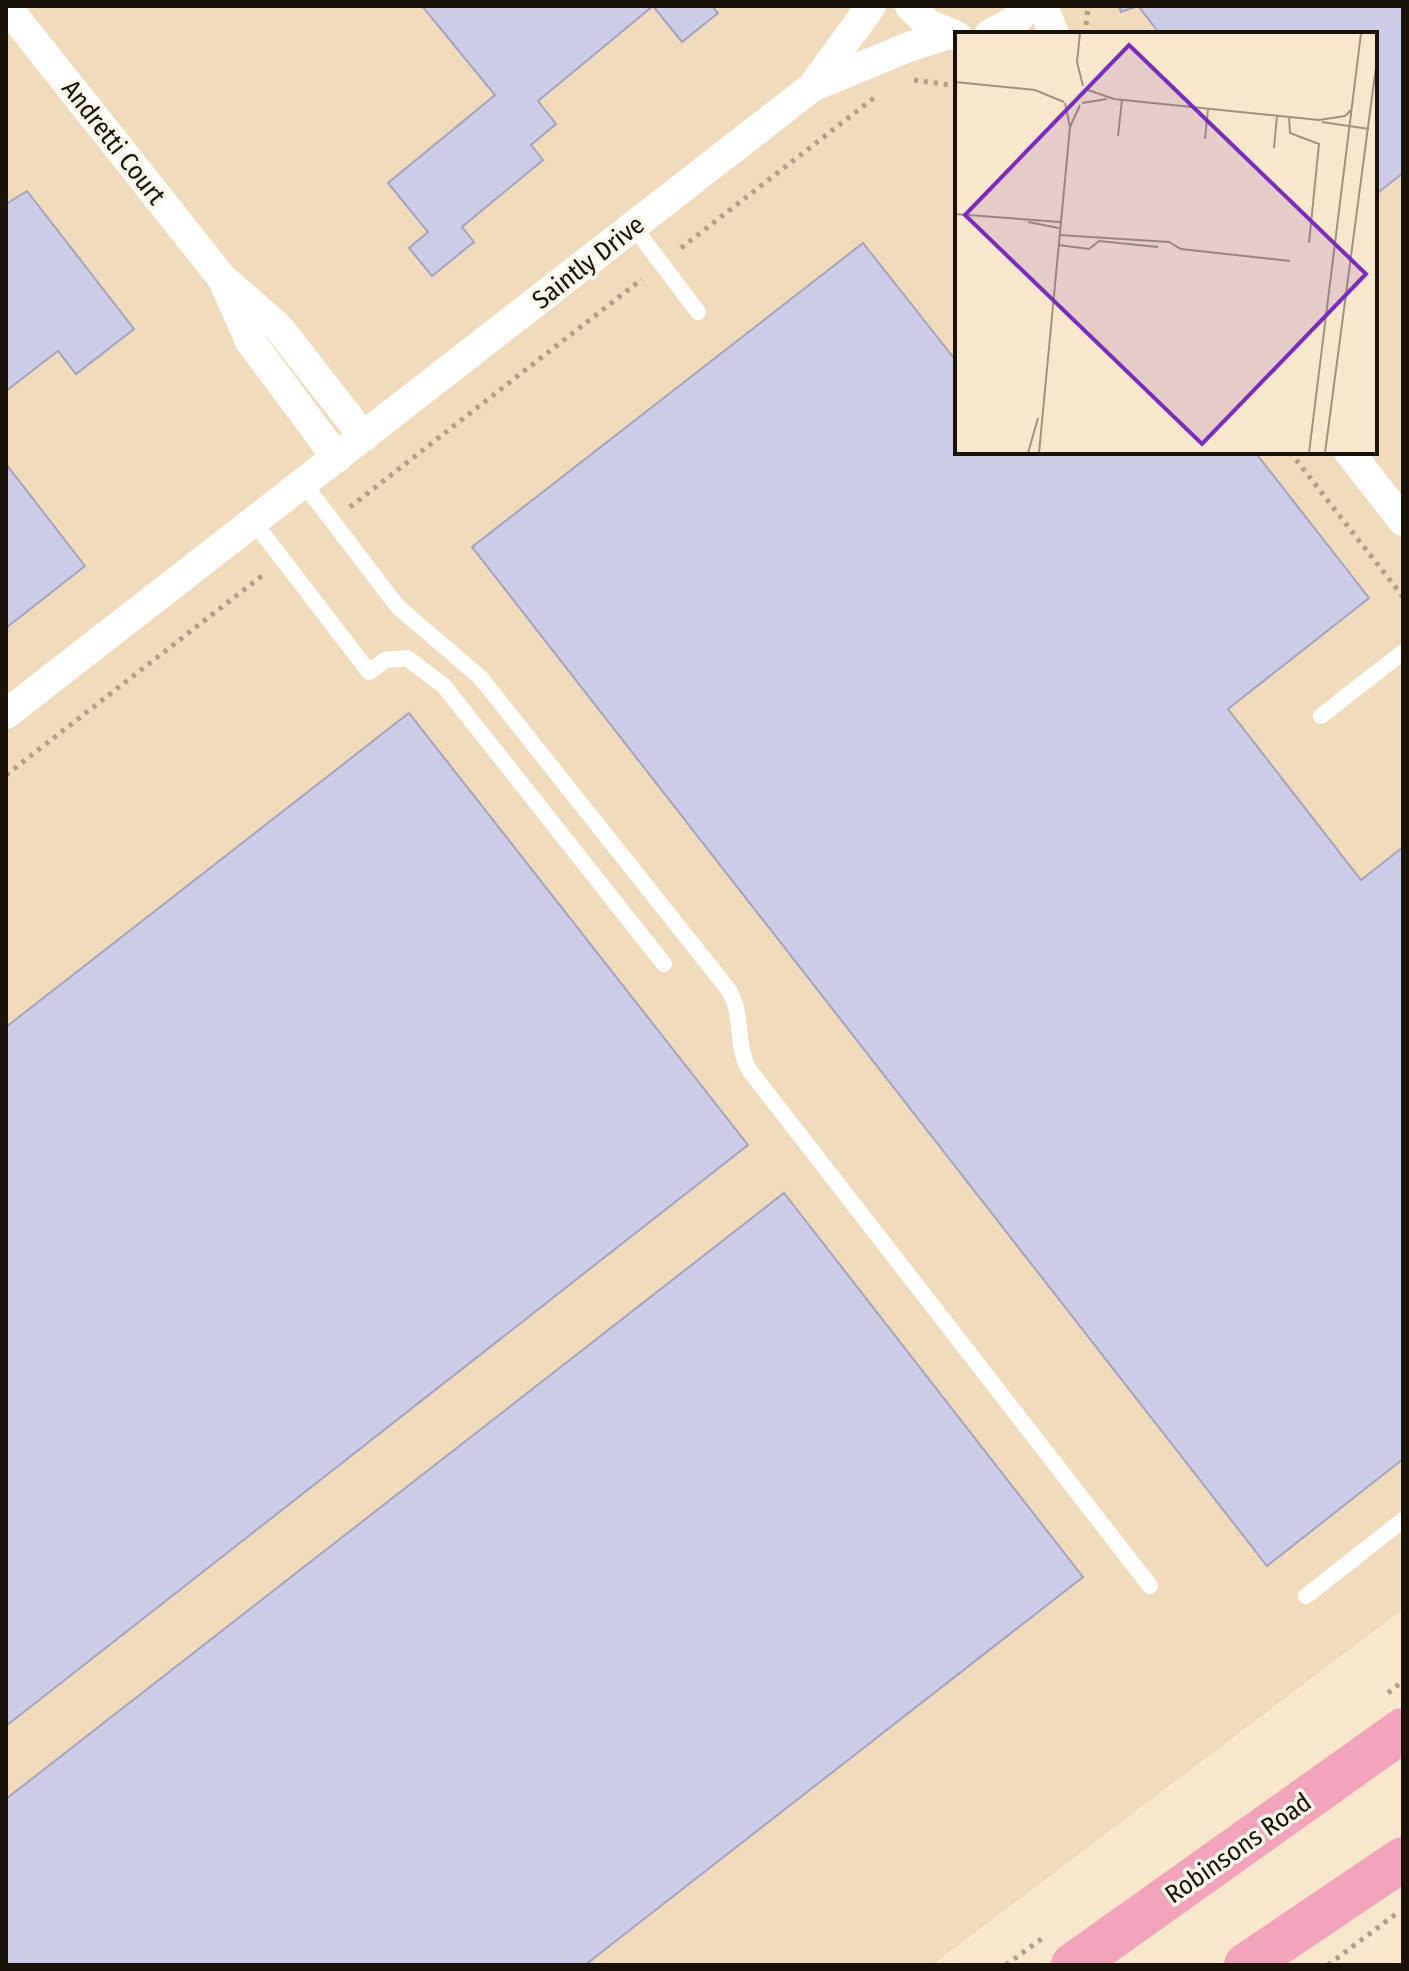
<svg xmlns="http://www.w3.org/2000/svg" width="1409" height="1971" font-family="'Fira Sans Condensed',sans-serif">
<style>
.built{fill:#f1dbba;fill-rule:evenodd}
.building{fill:#cccce9;stroke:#a3a2be;stroke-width:2}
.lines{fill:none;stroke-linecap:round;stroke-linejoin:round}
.path{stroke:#ad9f8a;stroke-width:5;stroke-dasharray:4 6;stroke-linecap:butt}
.service{stroke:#fff;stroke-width:16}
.minor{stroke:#fff;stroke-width:30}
.trunk{stroke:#f2a3bc;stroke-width:44}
.labels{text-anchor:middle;stroke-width:7;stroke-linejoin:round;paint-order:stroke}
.street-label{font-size:26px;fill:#181209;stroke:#fdf6eb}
.inset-road{fill:none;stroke:#9f927e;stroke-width:2}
.view{fill:#7b2cbf;fill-opacity:0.15;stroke:#7b2cbf;stroke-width:4}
.inset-edge{fill:none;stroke:#181209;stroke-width:4}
</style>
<rect width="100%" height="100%" fill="#f9e7cc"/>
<path class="built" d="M6 6H1403V1609L932 1965H6ZM957 34H1375V452H957Z"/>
<path class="building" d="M422 6H712L718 13 682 42 653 6 538 101 556 124 531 145 543 160 462 227 474 242 432 276 409 248 428 232 388 183 495 95Z
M1119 6H1403V173L1375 195V34H1160L1138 6 1121 12Z
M27 191 134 329 76 374 58 351 6 391V204Z
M863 243 957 362V452H1255L1369 598 1228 709 1361 880 1403 847V1459L1267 1566 472 547Z
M6 464 85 566 6 628Z
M409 713 748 1145 6 1726V1027Z
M784 1193 1083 1577 585 1965H6V1799Z"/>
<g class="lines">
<path class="path" d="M1086 25 1088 6
M914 80 957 86
M681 248 875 97
M1290 452 1403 597
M350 507 642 279
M6 775 263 575
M1388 1693 1403 1681
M1006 1965 1044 1937
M1328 1965 1396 1914"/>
<path class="service" d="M633 226 698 312
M304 484 398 607 480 677 728 989C745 1015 734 1045 750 1071L1150 1586
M254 522 369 672 385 660 407 658 444 686 664 964
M1321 716 1403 652
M1306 1596 1403 1520"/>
<path class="minor" d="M6 6 222 278 279 328 364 437
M910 6 928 24 957 36
M1043 6 1054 34
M990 34 1016 20 1029 6
M812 87 871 6
M223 280 250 341 337 458
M1349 452 1403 521
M6 714 812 87 911 46 950 34"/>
<path class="trunk" d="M1073 1965 1403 1730
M1246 1965 1403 1859"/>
</g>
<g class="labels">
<g class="street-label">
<text transform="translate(114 142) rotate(52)" y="9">Andretti Court</text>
<text transform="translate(588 262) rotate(-38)" y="9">Saintly Drive</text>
<text transform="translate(1238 1848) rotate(-35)" y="9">Robinsons Road</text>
</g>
</g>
<g transform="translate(955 32)">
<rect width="422" height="422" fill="#f9e7cc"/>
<path class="inset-road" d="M125 1 122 30 128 54M0 50 80 58 109 70M130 57 159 67 364 88 390 84 396 78M127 71 152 67M334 85 335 101 364 112 354 211M367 90 414 97M115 95 125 73M163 104 167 68M250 107 253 77M319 116 322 84M0 182 105 190M73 190 104 196M104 203 214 210 226 217 335 229M103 213 134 217 144 209 203 215M73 421 83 386M84 421 115 95 110 71M354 421 406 1M370 421 422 27"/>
<path class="view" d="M174 13 411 242 247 412 10 183Z"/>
<rect width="422" height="422" class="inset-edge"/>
</g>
<rect width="1409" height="1971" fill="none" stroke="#181209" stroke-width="16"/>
</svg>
